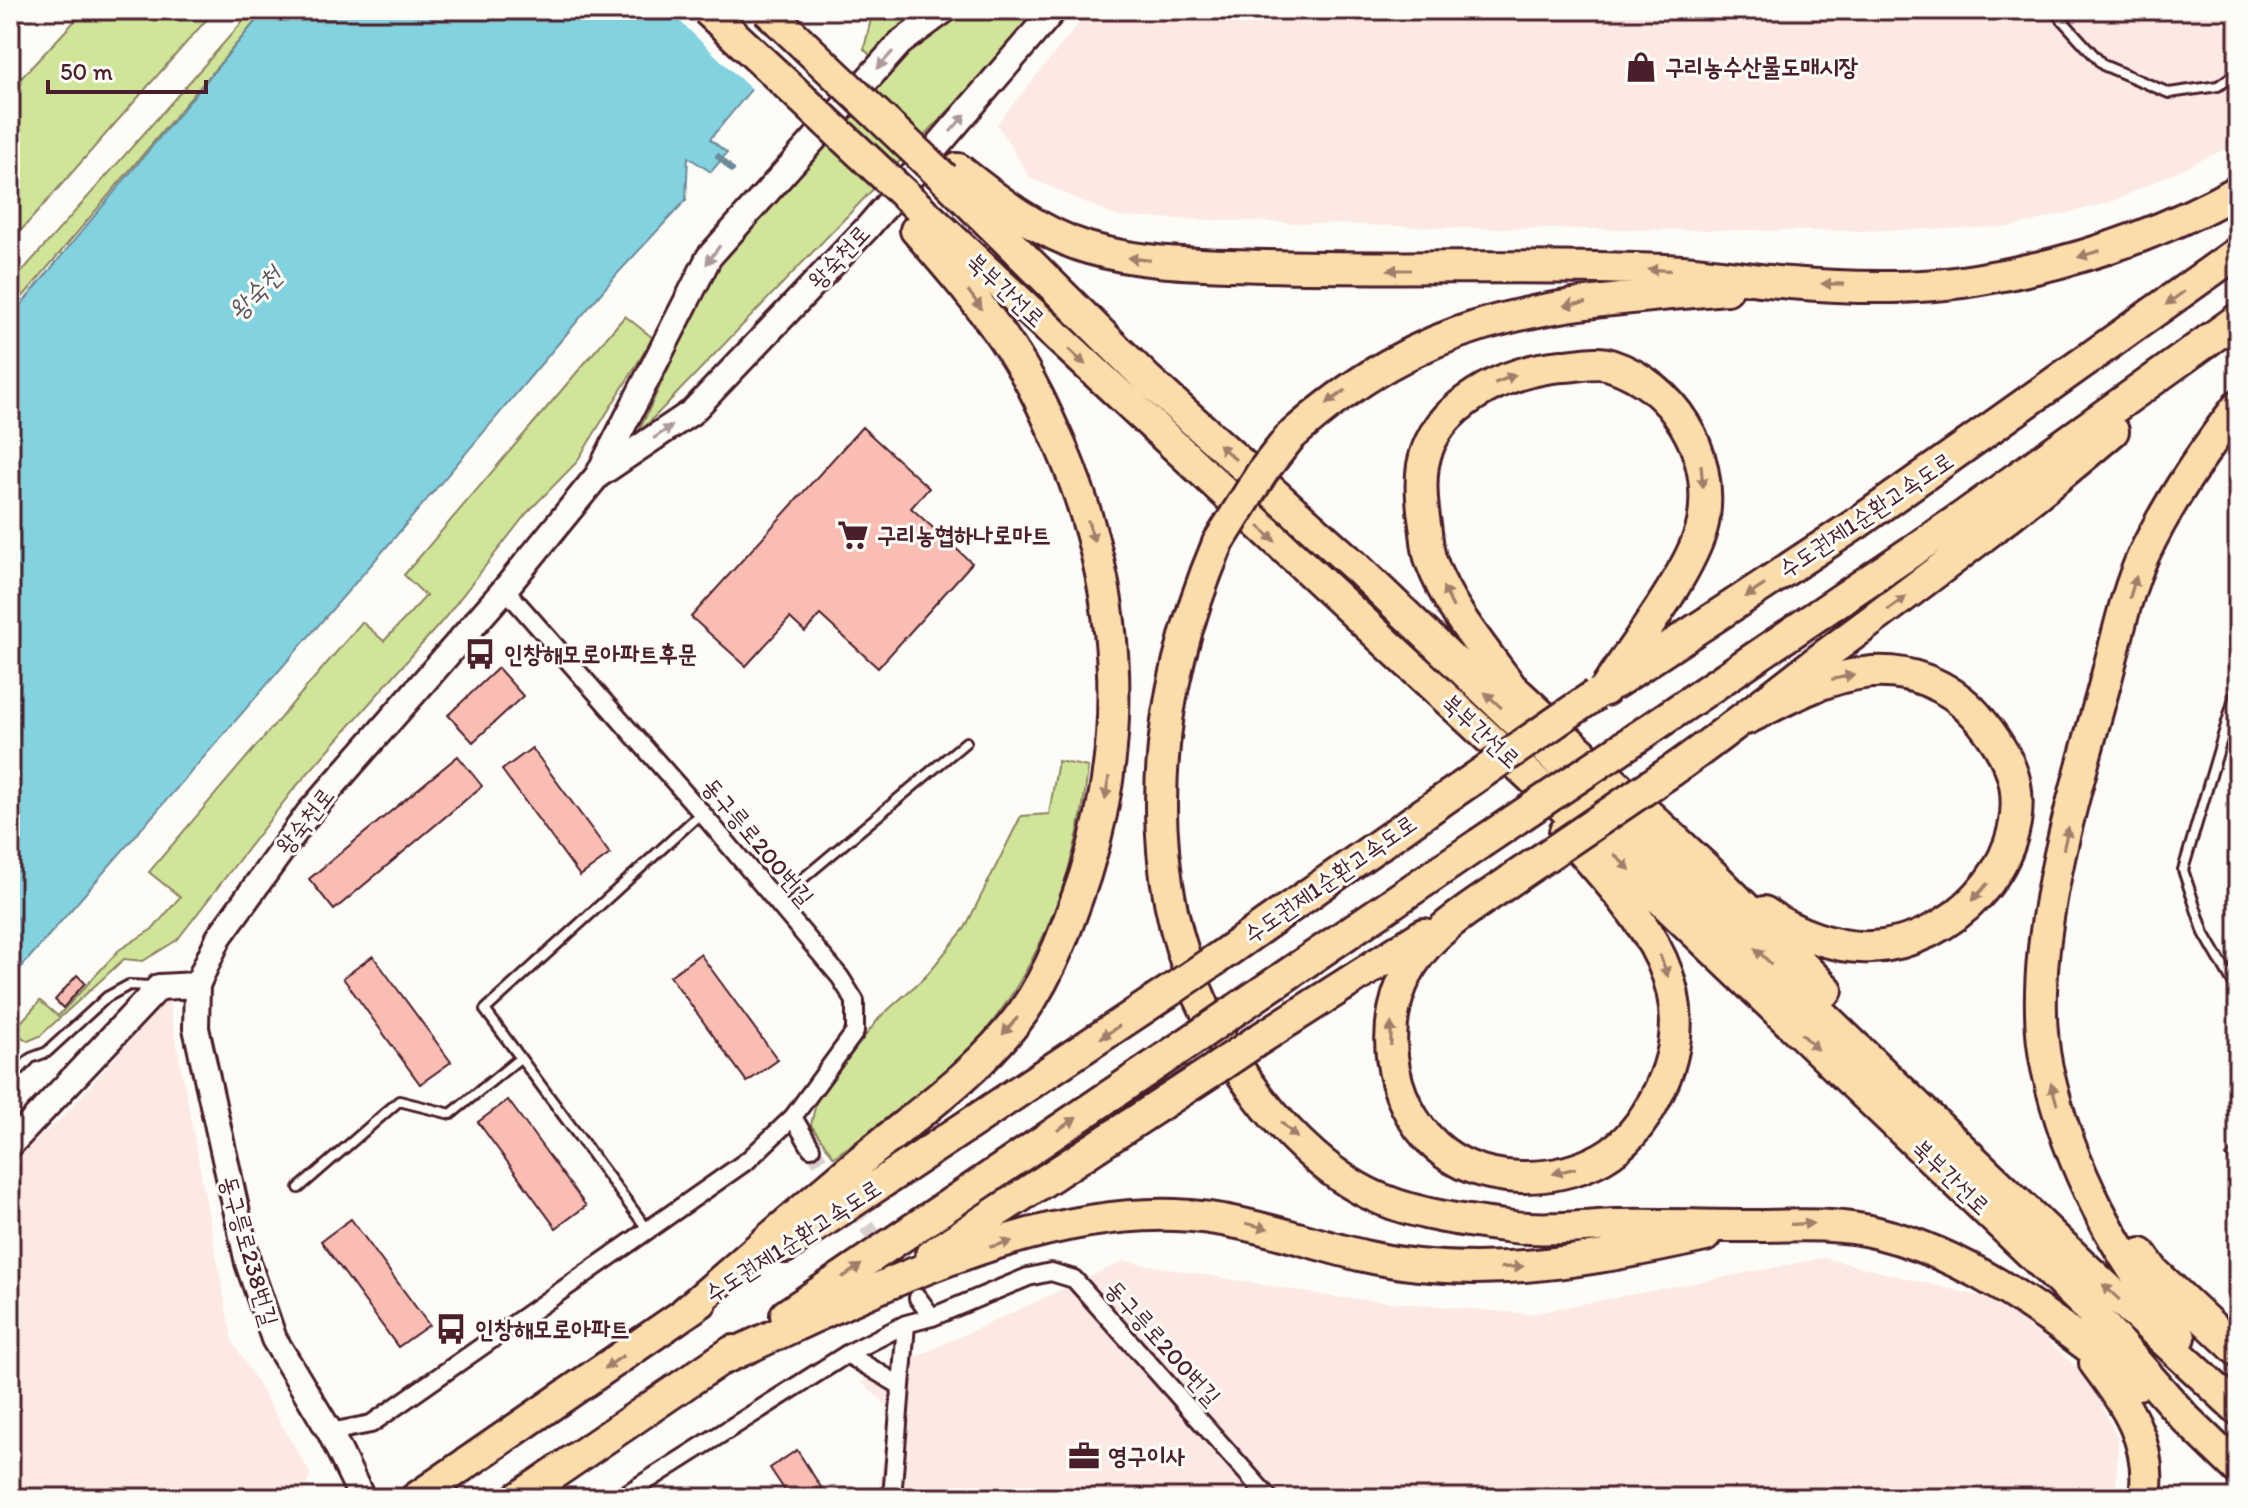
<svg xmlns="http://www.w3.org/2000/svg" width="2248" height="1508" font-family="Itim,'Poor Story',sans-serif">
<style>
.built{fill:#fce9e3}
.green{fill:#d0e599;stroke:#8d8262;stroke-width:2}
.water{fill:#83d2e0;stroke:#6c8a98;stroke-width:2}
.pier{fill:#fdfcf7}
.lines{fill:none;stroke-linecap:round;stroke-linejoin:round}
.stream{stroke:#6c8a98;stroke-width:6}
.building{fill:#f9bdb4;stroke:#4a1f2b;stroke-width:2}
.street-tunnel{stroke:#d9d0ce;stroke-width:16;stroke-dasharray:16 8;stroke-linecap:butt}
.lane-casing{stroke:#4a1f2b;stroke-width:14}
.street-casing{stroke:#4a1f2b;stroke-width:22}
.secondary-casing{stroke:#4a1f2b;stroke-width:30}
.highway-casing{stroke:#4a1f2b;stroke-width:36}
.lane{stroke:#fdfcf7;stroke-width:8}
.street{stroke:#fdfcf7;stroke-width:16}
.secondary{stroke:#fdfcf7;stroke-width:24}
.highway{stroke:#faddab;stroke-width:30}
.highway-bridge-casing{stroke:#4a1f2b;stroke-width:36;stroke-linecap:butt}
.highway-bridge{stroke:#faddab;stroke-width:30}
.oneway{fill:#ac999b}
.oneway2{fill:#a27e6b}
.labels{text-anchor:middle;stroke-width:6;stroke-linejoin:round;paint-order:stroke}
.poi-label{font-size:24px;font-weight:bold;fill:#4a1f2b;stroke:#fdfcf7;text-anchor:start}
.street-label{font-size:24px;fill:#4a1f2b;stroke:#fdfcf7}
.water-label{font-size:26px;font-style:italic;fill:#5b5561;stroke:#fdfcf7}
</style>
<rect width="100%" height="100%" fill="#fdfcf7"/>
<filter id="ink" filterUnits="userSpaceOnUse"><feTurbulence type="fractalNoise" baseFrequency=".0125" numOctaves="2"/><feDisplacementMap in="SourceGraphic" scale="16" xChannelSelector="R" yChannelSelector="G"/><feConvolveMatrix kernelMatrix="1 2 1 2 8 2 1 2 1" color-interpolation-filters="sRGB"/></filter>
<g filter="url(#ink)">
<path class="built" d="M1090 10H2238V143L2111 202 2011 227 1857 231 1456 228 1118 217 1030 178 997 124Z
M168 997 232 1340 310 1473 303 1498H10V1163L63 1117Z
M1824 1258 2007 1303 2087 1377 2118 1439 2116 1498H877L891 1409 861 1382 1124 1261 1334 1297 1529 1314Z"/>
<path class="green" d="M85 10H215L10 243V90Z
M253 10H265L10 312V285Z
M873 10H927L876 62 864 49Z
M960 10H1037L1022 34 637 435 719 260 925 34Z
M625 316 653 338 576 463 526 514 443 620 293 790 177 940 143 961 124 959 40 1036 28 1041 13 1031 40 1001 58 1016 119 950 154 928 180 897 149 872 362 622 384 641 426 596 404 575Z
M1058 761 1088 767C1078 876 1032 992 951 1068 915 1101 874 1129 834 1157L811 1125 817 1098 880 1017 925 977 965 928 1021 816 1049 814Z"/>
<path class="water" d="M265 10H817L710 139 727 153 711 172 688 157 686 200 617 274 396 536 10 980V318Z"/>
<path class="pier" d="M668 10H817L820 13 754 92Z"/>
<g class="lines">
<path class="stream" d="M718 156 732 170"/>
</g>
<path class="building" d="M862 427 929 488 911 508 972 563 878 668 820 615 805 632 790 618 746 666 691 617Z
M498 668 523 696 473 742 448 715Z
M532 748 610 854 580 876 502 770Z
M458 756 482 786 334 910 309 879Z
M700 954 778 1060 747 1082 670 976Z
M373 956 451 1062 420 1084 343 978Z
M77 975 85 983 63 1008 55 1000Z
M508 1100 586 1206 556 1228 478 1122Z
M2238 1147V1174L2226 1156Z
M351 1219 429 1325 398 1347 321 1241Z
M797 1450 828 1498H790L770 1468Z"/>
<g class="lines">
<path class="street-tunnel" d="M811 1148 918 1298"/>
<defs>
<path id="lane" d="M2053 10 2103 65 2169 93 2218 86 2238 72
M2238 685 2183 870 2204 933 2238 992
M776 901 966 742
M11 1079 31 1058 47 1052 107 997 129 985 151 986
M299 1188 399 1101 451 1114 520 1058
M648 1230 485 1010 701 813"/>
<path id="street" d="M505 589 701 812 840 977 855 1001V1032L793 1117 811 1148
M918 1298 932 1317 1028 1277 1051 1272 1074 1279 1269 1498
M847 1354 901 1386
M330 1432 371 1424 748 1160 793 1117
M620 1498 847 1354 906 1324 932 1317
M892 1498 906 1324"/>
<path id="secondary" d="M600 474 692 412 867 228 1054 10
M10 1145 159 987 197 985
M362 1498 330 1432 274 1339 248 1263 196 1028 197 985 219 937 308 814 505 589 598 475 709 257 900 43 945 10"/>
<path id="highway" d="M958 169C997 200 1039 233 1088 248 1145 265 1206 264 1266 266 1398 270 1531 264 1664 270 1706 271 1748 280 1790 283 1849 288 1917 290 1975 280 2069 265 2155 237 2238 191
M944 178 1148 380 1357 568 2085 1267 2238 1409
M918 207 1608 849 2087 1307 2185 1418 2238 1469
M1290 437C1431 310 1546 305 1727 289
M1218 543C1140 727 1132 932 1258 1096 1289 1137 1335 1181 1383 1200 1420 1215 1465 1221 1505 1226 1540 1231 1578 1227 1614 1225 1658 1224 1702 1226 1746 1226 1791 1226 1834 1222 1878 1233 1979 1258 2056 1323 2138 1384
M1495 672 1713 875 1827 990
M1615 683 1856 524 2238 252
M1509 684C1480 645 1448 607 1431 561 1427 550 1427 537 1425 525 1422 506 1420 484 1423 465 1434 404 1507 370 1562 366 1576 366 1597 360 1610 365 1674 386 1713 451 1704 517 1699 562 1631 649 1605 690
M1746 719C1784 701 1822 678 1864 673 1906 667 1949 684 1977 716 1993 735 2010 759 2015 784 2029 866 1950 944 1871 947 1836 949 1792 932 1764 912
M1638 737 1961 518 2238 319
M1673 770C1725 734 1773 694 1824 656 1922 583 2020 511 2113 431
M1514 878C1480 903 1436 926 1413 963 1377 1019 1386 1100 1436 1146 1479 1185 1553 1185 1602 1158 1627 1144 1645 1120 1657 1095 1713 986 1633 909 1565 832
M1215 960 1437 804
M1237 1009 1479 844
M1255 1042 1424 934
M785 1247 1174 988
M2141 1254 2154 1272 2238 1351
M931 1255 1215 1069
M685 1312C743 1262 800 1211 859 1162 915 1115 979 1073 1023 1012 1052 971 1069 922 1085 875 1131 731 1120 585 1061 447 1046 413 1031 379 1010 348 982 306 949 268 916 230
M786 1315 1198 1036
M2180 1337C2118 1255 2069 1170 2047 1068 2023 956 2074 797 2104 687 2116 644 2125 594 2144 554 2169 501 2202 453 2238 406
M718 1361C857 1299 1020 1210 1175 1215 1241 1217 1300 1241 1364 1256 1476 1282 1594 1261 1705 1236
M2095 1363C2127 1406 2153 1442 2145 1498
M416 1498 701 1302
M518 1498 733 1351"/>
</defs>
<use href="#lane" class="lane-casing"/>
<use href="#street" class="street-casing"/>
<use href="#secondary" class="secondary-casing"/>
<use href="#highway" class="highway-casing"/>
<use href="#lane" class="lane"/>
<use href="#street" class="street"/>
<use href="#secondary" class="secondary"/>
<use href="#highway" class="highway"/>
<defs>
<path id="highway-bridge" d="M707 10 918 207
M767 10 944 178
M1218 543 1263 471 1290 437
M1437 804 1595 695
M1479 844 1638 737
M1514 878 1673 770
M1174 988 1215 960
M1198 1036 1237 1009
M1215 1069 1255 1042"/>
</defs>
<use href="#highway-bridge" class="highway-bridge-casing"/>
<use href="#highway-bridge" class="highway-bridge"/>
</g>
<defs><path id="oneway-solid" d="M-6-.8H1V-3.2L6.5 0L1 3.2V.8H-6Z" transform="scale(2)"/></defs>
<g class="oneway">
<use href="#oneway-solid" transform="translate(885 60) rotate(132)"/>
<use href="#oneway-solid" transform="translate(958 123) rotate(-49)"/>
<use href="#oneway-solid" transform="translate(713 255) rotate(126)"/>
<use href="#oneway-solid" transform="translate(663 432) rotate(-34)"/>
</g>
<g class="oneway2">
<use href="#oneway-solid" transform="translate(2089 254) rotate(163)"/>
<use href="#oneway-solid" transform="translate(1139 259) rotate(-174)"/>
<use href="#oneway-solid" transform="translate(1399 270) rotate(-180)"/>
<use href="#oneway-solid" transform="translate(1659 270) rotate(-178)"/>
<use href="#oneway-solid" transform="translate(1833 284) rotate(-179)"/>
<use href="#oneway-solid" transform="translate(2175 298) rotate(144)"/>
<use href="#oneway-solid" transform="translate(975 300) rotate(54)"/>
<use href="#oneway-solid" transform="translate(1575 304) rotate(173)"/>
<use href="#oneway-solid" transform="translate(1077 357) rotate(43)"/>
<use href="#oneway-solid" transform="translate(1505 379) rotate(-22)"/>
<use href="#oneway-solid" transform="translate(1336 397) rotate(144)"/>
<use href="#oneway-solid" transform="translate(1227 452) rotate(-138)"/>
<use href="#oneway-solid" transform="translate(1702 476) rotate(85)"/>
<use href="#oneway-solid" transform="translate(1091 531) rotate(73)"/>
<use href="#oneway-solid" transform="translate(1267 534) rotate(43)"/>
<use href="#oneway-solid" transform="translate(2133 587) rotate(-73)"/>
<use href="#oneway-solid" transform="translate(1755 591) rotate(147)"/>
<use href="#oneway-solid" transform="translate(1448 597) rotate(-116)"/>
<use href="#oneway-solid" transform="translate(1897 603) rotate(-36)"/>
<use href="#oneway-solid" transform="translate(1843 677) rotate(-12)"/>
<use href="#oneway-solid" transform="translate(1493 700) rotate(-137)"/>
<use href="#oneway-solid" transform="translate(1107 788) rotate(100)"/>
<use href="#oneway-solid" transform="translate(2066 838) rotate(-77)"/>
<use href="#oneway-solid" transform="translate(1622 862) rotate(44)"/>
<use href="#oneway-solid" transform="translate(1980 892) rotate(131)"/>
<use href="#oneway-solid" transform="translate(1763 956) rotate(-136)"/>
<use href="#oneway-solid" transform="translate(1664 966) rotate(69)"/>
<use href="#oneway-solid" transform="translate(1010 1026) rotate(131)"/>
<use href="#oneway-solid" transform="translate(1110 1032) rotate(146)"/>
<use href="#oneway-solid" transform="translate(1391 1034) rotate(-89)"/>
<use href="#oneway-solid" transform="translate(1810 1042) rotate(44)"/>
<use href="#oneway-solid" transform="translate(2054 1094) rotate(-106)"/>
<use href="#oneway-solid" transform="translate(1067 1124) rotate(-34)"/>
<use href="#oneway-solid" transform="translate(1289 1130) rotate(45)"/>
<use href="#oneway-solid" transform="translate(1564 1171) rotate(166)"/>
<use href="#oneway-solid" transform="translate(1802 1224) rotate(-2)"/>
<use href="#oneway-solid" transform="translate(1257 1226) rotate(13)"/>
<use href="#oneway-solid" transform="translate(1001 1244) rotate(-15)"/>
<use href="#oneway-solid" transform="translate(1512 1267) rotate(-3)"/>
<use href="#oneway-solid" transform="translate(852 1271) rotate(-34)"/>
<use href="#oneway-solid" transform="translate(2111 1292) rotate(-137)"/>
<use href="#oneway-solid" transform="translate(614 1362) rotate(145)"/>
</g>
</g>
<defs>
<symbol id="shop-bare" viewBox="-9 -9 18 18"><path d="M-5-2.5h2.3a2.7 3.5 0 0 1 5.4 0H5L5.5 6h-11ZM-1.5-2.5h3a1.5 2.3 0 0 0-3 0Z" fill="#4a1f2b" stroke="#fdfcf7" stroke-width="2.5" paint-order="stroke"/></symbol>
<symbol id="supermarket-bare" viewBox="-9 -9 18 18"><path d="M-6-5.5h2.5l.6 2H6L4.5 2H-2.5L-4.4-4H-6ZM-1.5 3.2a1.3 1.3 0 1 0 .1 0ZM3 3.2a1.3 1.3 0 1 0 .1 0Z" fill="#4a1f2b" stroke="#fdfcf7" stroke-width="2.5" paint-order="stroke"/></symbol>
<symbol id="bus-bare" viewBox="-9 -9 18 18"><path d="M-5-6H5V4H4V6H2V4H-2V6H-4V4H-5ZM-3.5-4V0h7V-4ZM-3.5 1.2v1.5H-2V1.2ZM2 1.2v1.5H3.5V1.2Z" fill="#4a1f2b" stroke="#fdfcf7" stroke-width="2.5" paint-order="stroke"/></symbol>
<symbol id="office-bare" viewBox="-9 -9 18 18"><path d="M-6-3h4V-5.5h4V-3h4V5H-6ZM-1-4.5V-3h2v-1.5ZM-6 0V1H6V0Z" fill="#4a1f2b" stroke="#fdfcf7" stroke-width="2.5" paint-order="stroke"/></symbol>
</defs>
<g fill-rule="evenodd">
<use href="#shop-bare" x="1619" y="45" width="44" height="44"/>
<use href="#supermarket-bare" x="831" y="513" width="44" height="44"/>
<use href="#bus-bare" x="458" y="632" width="44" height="44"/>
<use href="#bus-bare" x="429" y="1307" width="44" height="44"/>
<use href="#office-bare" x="1062" y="1434" width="44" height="44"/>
</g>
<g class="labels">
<g class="poi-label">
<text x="1665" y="75">구리농수산물도매시장</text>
<text x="877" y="543">구리농협하나로마트</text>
<text x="504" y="662">인창해모로아파트후문</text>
<text x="475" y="1337">인창해모로아파트</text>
<text x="1108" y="1464">영구이사</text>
</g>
<g class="street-label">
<text transform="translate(839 257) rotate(-47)" y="8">왕숙천로</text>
<text transform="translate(1006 290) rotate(43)" y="8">북부간선로</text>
<text transform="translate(1866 515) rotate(-34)" y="8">수도권제1순환고속도로</text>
<text transform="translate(1481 731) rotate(43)" y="8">북부간선로</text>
<text transform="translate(305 821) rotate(-52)" y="8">왕숙천로</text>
<text transform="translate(758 842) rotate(50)" y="8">동구릉로200번길</text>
<text transform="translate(1330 879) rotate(-35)" y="8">수도권제1순환고속도로</text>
<text transform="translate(1951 1177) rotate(44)" y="8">북부간선로</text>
<text transform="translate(793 1241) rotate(-33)" y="8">수도권제1순환고속도로</text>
<text transform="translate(249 1251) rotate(74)" y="8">동구릉로238번길</text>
<text transform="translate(1163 1343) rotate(48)" y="8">동구릉로200번길</text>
</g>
<g class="water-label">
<text transform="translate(255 293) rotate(-45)" y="9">왕숙천</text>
</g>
</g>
<rect width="2248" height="1508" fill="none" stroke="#fdfcf7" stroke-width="40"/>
<rect x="20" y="20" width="2208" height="1468" fill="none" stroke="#4a1f2b" stroke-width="3" filter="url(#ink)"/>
<path d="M48 80v12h158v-12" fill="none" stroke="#4a1f2b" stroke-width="4"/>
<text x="60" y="80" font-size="24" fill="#4a1f2b" stroke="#fdfcf7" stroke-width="6" paint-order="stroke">50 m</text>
</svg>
